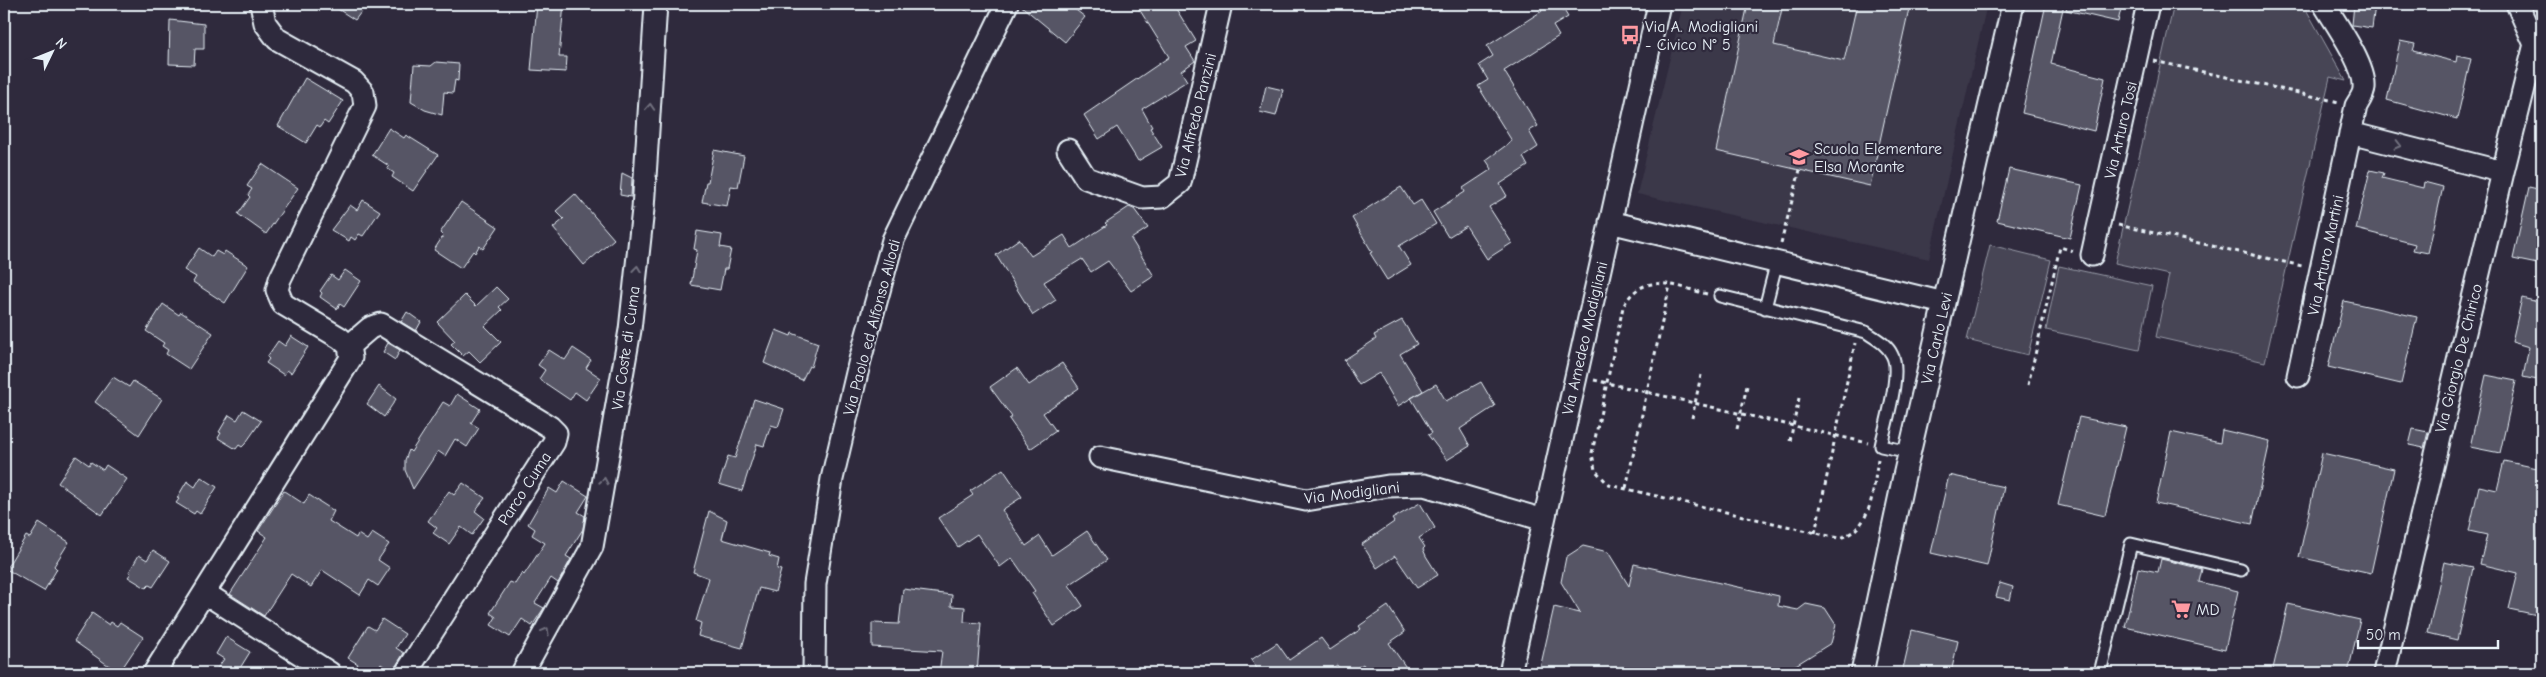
<svg xmlns="http://www.w3.org/2000/svg" width="2546" height="677" font-family="'Comic Neue',sans-serif">
<style>
.built{fill:#3b3749}
.green{fill:#464455;stroke:#979aa6}
.building{fill:#575565;stroke:#e8f1f8}
.lines{fill:none;stroke-linecap:round;stroke-linejoin:round}
.service-casing{stroke:#e8f1f8;stroke-width:15}
.minor-casing{stroke:#e8f1f8;stroke-width:25}
.path{stroke:#e8f1f8;stroke-width:3;stroke-dasharray:4 4;stroke-linecap:butt}
.service{stroke:#2f2a3d;stroke-width:11}
.minor{stroke:#2f2a3d;stroke-width:21}
.oneway{stroke:#70707e}
.labels{text-anchor:middle;stroke-width:4.5;stroke-linejoin:round;paint-order:stroke}
.poi-label{font-size:16px;fill:#e8f1f8;stroke:#2f2a3d;text-anchor:start}
.street-label{font-size:16px;fill:#e8f1f8;stroke:#2f2a3d}
</style>
<rect width="100%" height="100%" fill="#2f2a3d"/>
<filter id="ink" filterUnits="userSpaceOnUse"><feTurbulence type="fractalNoise" baseFrequency=".02" numOctaves="2"/><feDisplacementMap in="SourceGraphic" scale="10" xChannelSelector="R" yChannelSelector="G"/><feConvolveMatrix kernelMatrix="1 2 1 2 8 2 1 2 1" color-interpolation-filters="sRGB"/></filter>
<g filter="url(#ink)">
<path class="built" d="M1683 4H1987L1929 259 1637 194Z"/>
<path class="green" d="M2174 4H2303L2346 81 2330 77 2265 362 2156 337 2169 275 2115 263Z
M1990 245 2051 260 2028 355 1967 340Z
M2059 266 2152 286 2139 350 2046 330Z"/>
<path class="building" d="M330 4H367L355 20Z
M537 4H564L559 57H567L566 72 531 70Z
M1019 4H1068L1085 17 1065 42Z
M1136 4H1173L1196 41 1186 47 1195 61 1181 71 1187 81 1142 109 1152 127 1150 128 1162 147 1138 161 1117 127 1099 139 1084 115 1169 57Z
M1538 4H1560L1568 17 1553 26 1559 36 1504 71 1538 126 1529 131 1538 147 1523 157 1528 166 1500 184 1507 196 1489 207 1512 243 1487 259 1466 226 1448 237 1433 212 1465 192 1463 188 1492 169 1486 160 1512 141 1478 86 1488 80 1479 65 1493 56 1487 46 1542 11Z
M1748 4H1783L1774 45 1844 61 1857 4H1910L1870 186 1716 151Z
M2046 4H2064L2051 64 2105 78 2094 131 2022 113Z
M2067 4H2122L2118 22 2066 10Z
M2354 4 2375 5 2372 28 2352 25Z
M170 20 204 24V49H195L194 65 169 64Z
M2400 41 2415 44 2413 51 2456 62 2457 56 2471 59 2457 119 2387 100Z
M436 62 459 64 458 81 455 80 453 93 444 92 442 115 425 110 411 102 414 65 431 66Z
M305 78 343 101 328 124 324 121 320 127 317 125 306 143 278 126Z
M1266 86 1283 90 1276 116 1260 112Z
M389 128 404 138 406 135 438 155 413 191 392 177 394 173 388 169 389 166 372 155Z
M714 150 744 156 738 187 731 186 727 206 702 202 706 182H708Z
M262 164 298 188 266 234 238 214 250 197 248 195 252 189 247 186Z
M2009 169 2082 185 2070 238 1997 221Z
M2370 170 2384 173 2382 178 2423 188 2424 182 2443 187 2428 253 2413 250 2415 244 2356 229Z
M622 173 632 178 631 197 620 195Z
M1401 187 1413 205 1421 200 1436 224 1399 246 1411 265 1387 280 1370 253 1372 252 1352 218Z
M2529 187 2542 190V265L2513 259Z
M575 194 614 239 584 265 553 228 564 219 556 211Z
M363 200 380 211 363 236 359 234 355 240 351 237 349 241 331 230 350 205 357 210Z
M461 202 498 227 483 249 479 246 475 253 473 251 461 268 434 250 443 236 440 233Z
M1129 207 1134 209 1148 228 1131 239 1154 276 1131 291 1108 261 1091 272 1082 259 1044 282 1056 300 1033 315 996 255 1019 239 1031 256 1064 235 1072 248 1107 225 1105 223Z
M697 231 722 235 720 247 731 249 727 269H724L720 290 691 285 697 250 694 249Z
M199 248 212 257 216 251 223 255 225 251 248 266 225 303 193 282 196 277 184 270Z
M345 270 361 281 344 307 340 304 337 309 320 297 322 293 320 291 331 275 338 280Z
M496 287 508 299 499 307 502 310 485 326 501 342 480 362 469 351 463 356 451 344 455 341 437 322 465 295 476 306Z
M2522 298 2542 303V381L2523 377 2529 347 2512 342Z
M2344 301 2417 317 2401 384 2328 367Z
M163 304 179 315 181 312 213 333 189 369 166 354 168 350 162 346 164 343 146 331Z
M407 312 421 322 416 331 401 322Z
M1402 320 1417 344 1400 354 1423 391 1398 406 1379 373 1359 385 1344 360 1376 339 1374 335Z
M776 330 791 336 792 333 818 343 811 367 809 366 802 380 764 363Z
M291 336 308 347 291 373 287 370 284 375 266 363 269 359 267 357 278 341 285 346Z
M388 343 400 350 395 360 383 352Z
M573 348 591 360 586 368 601 378 586 400 575 392 570 400 539 379 545 370 538 365 549 350 565 360Z
M1062 363 1079 388 1043 413 1056 431 1030 449 1009 419 1012 417 990 387 1017 368 1029 385Z
M2486 375 2516 381 2500 453 2470 447Z
M113 377 129 387 133 381 162 399 139 435 95 402Z
M1481 382 1495 406 1460 429 1470 446 1447 460 1428 435 1432 433 1411 398 1436 384 1446 401Z
M379 386 396 399 384 417 367 404Z
M457 394 480 409 471 423 479 428 467 447 455 439 445 456 438 451 413 489 405 470V460L409 450 411 452 443 402 450 406Z
M754 399 784 409 778 427 771 425 764 446 757 444 742 491 719 484 728 456 735 458Z
M243 410 261 421 245 444 242 447 239 445 236 449 218 438 221 433 219 432 229 415 237 420Z
M2079 417 2126 427 2105 516 2058 505Z
M2413 429 2428 432 2424 448 2409 445Z
M2222 430 2270 441 2252 524 2156 503 2171 432 2220 443Z
M2322 453 2394 469 2371 573 2299 557Z
M76 456 89 465 91 462 103 470 106 465 127 479 102 515 58 483Z
M2504 461 2542 469V616L2509 609 2518 573 2480 564 2487 535 2469 531 2479 486 2497 490Z
M1003 469 1022 497 1002 510 1026 546 1040 536 1052 555 1087 531 1107 560 1069 585 1083 606 1054 626 1032 593 1035 591 1012 558 1000 567 977 534 958 547 938 518 973 495 970 491Z
M1949 475 2004 487 1987 566 1931 553Z
M201 477 217 487 200 514 196 511 194 514 176 503 179 499 177 498 187 481 195 487Z
M564 481 588 496 578 512 585 516 583 529 566 556 571 559 558 583 551 578 535 603 544 608 532 626 522 619 510 637 491 625 496 617 490 613 510 582 515 584 522 573 524 575 545 543 532 535 535 529 528 524 549 488 557 493Z
M463 483 485 498 475 511 484 518 472 535 461 527 449 544 433 533 437 528 428 521 449 491 454 495Z
M284 491 304 504 309 495 334 511 329 521 356 538 358 534 367 540 372 533 389 544 378 560 390 568 378 586 369 580 360 595 322 570 311 587 291 574 264 616 230 594 267 537 258 531Z
M1420 503 1435 528 1419 538 1425 547 1423 549 1426 556 1438 575 1417 588 1395 556 1377 568 1362 544 1394 522 1392 519Z
M709 511 727 520 722 539 770 553 769 556 779 559 777 569 781 570 775 592 759 588 742 648 698 636 701 623 696 621 709 578 693 572Z
M39 523 69 542 54 566 57 569 44 591 6 569 26 536 30 538Z
M1583 546 1608 552 1629 586 1634 564 1779 596 1778 606 1798 610 1806 604 1825 608 1836 625 1831 643 1783 673H1539L1554 607 1580 613 1561 582 1566 557Z
M153 550 170 561 153 587 149 585 146 588 128 577 131 573 129 572 139 555 147 560Z
M2161 559 2202 569 2199 582 2238 591 2225 650 2125 627 2138 568 2158 572Z
M2444 562 2473 568 2457 640 2428 633Z
M2000 583 2013 587 2010 600 1996 597Z
M903 589 952 595 951 606 965 607 964 622 981 623 977 673H939L942 651 872 647V623L899 624Z
M2288 604 2360 620 2348 673H2272Z
M1388 606 1405 632 1389 643 1410 673H1368L1363 664 1349 673H1343L1337 665 1325 673H1260L1251 660 1277 643 1289 660 1321 638 1330 650 1361 629 1359 626Z
M92 613 109 625 111 622 117 626 120 622 143 637 119 673 74 641Z
M382 619 405 634 396 648 404 653 392 672 381 664 375 673H352L358 664 348 658 368 626 375 630Z
M1912 630 1958 641 1951 673H1902Z
M226 637 250 652 237 673H214L224 659 216 654Z"/>
<g class="lines">
<defs>
<path id="service" d="M1720 296 1866 332C1875 338 1887 344 1892 355 1902 372 1885 426 1881 446L1910 452
M1765 308 1777 261
M2100 673 2131 544 2241 570"/>
<path id="minor" d="M2517 4 2541 58
M2350 133 2503 172
M1068 150 1086 178 1142 198 1162 197 1180 183 1221 4
M1610 222 1944 303
M2092 255 2148 4
M349 346 370 328 381 324 550 427 556 433 554 442 406 673
M2298 376 2356 106C2359 101 2364 94 2364 88 2366 66 2336 24 2324 4
M1100 457 1306 500 1388 486 1424 485 1544 520
M205 593 330 673
M154 673 351 358 349 346 340 338 283 304 277 290 280 279 365 106 363 92 354 82 277 39 265 23 261 4
M522 673 592 547 630 330 643 209 656 4
M814 673 815 584 832 479 860 360 893 240 1007 4
M1510 673 1659 4
M1862 673 1904 476 2013 4
M2384 673 2503 172 2535 44"/>
</defs>
<use href="#service" class="service-casing"/>
<use href="#minor" class="minor-casing"/>
<path class="path" d="M2154 61 2339 102
M2118 225 2302 266
M1781 243 1800 170
M1707 294C1675 286 1642 270 1623 307L1592 453 1595 470 1609 485 1838 538C1873 531 1873 488 1878 459
M1594 380 1868 443
M2028 385 2060 247 2073 251
M1692 418 1701 375
M1737 429 1747 386
M1790 441 1799 398
M1626 488 1670 285
M1815 533 1855 343"/>
<use href="#service" class="service"/>
<use href="#minor" class="minor"/>
</g>
<defs><path id="oneway-chevron" d="M-2-3.5L2.5 0L-2 3.5" fill="none" stroke-width="1.6" stroke-linecap="round" stroke-linejoin="round" transform="scale(1.25)"/></defs>
<g class="oneway">
<use href="#oneway-chevron" transform="translate(650 107) rotate(-86)"/>
<use href="#oneway-chevron" transform="translate(2398 145) rotate(14)"/>
<use href="#oneway-chevron" transform="translate(637 269) rotate(-84)"/>
<use href="#oneway-chevron" transform="translate(604 481) rotate(-80)"/>
<use href="#oneway-chevron" transform="translate(546 631) rotate(-61)"/>
</g>
</g>
<defs>
<symbol id="bus-bare" viewBox="-9 -9 18 18"><path d="M-5-6H5V4H4V6H2V4H-2V6H-4V4H-5ZM-3.5-4V0h7V-4ZM-3.5 1.2v1.5H-2V1.2ZM2 1.2v1.5H3.5V1.2Z" fill="#ff9aa2" stroke="#2f2a3d" stroke-width="2.5" paint-order="stroke"/></symbol>
<symbol id="school-bare" viewBox="-9 -9 18 18"><path d="M0-5L7-2L0 1L-7-2ZM-4 1L0 2.5L4 1V4Q0 6-4 4Z" fill="#ff9aa2" stroke="#2f2a3d" stroke-width="2.5" paint-order="stroke"/></symbol>
<symbol id="supermarket-bare" viewBox="-9 -9 18 18"><path d="M-6-5.5h2.5l.6 2H6L4.5 2H-2.5L-4.4-4H-6ZM-1.5 3.2a1.3 1.3 0 1 0 .1 0ZM3 3.2a1.3 1.3 0 1 0 .1 0Z" fill="#ff9aa2" stroke="#2f2a3d" stroke-width="2.5" paint-order="stroke"/></symbol>
</defs>
<g fill-rule="evenodd">
<use href="#bus-bare" x="1616" y="21" width="28" height="28"/>
<use href="#school-bare" x="1785" y="143" width="28" height="28"/>
<use href="#supermarket-bare" x="2167" y="595" width="28" height="28"/>
</g>
<g class="labels">
<g class="poi-label">
<text x="1645" y="32">Via A. Modigliani<tspan x="1645" dy="18">- Civico N° 5</tspan></text>
<text x="1814" y="154">Scuola Elementare<tspan x="1814" dy="18">Elsa Morante</tspan></text>
<text x="2196" y="615">MD</text>
</g>
<g class="street-label">
<text transform="translate(1195 115) rotate(-76)" y="6">Via Alfredo Panzini</text>
<text transform="translate(2120 130) rotate(-77)" y="6">Via Arturo Tosi</text>
<text transform="translate(2325 255) rotate(-78)" y="6">Via Arturo Martini</text>
<text transform="translate(871 327) rotate(-75)" y="6">Via Paolo ed Alfonso Allodi</text>
<text transform="translate(1584 338) rotate(-77)" y="6">Via Amedeo Modigliani</text>
<text transform="translate(1936 338) rotate(-77)" y="6">Via Carlo Levi</text>
<text transform="translate(625 348) rotate(-82)" y="6">Via Coste di Cuma</text>
<text transform="translate(2458 358) rotate(-76)" y="6">Via Giorgio De Chirico</text>
<text transform="translate(524 488) rotate(-57)" y="6">Parco Cuma</text>
<text transform="translate(1352 492) rotate(-7)" y="6">Via Modigliani</text>
</g>
</g>
<rect width="2546" height="677" fill="none" stroke="#2f2a3d" stroke-width="20"/>
<rect x="10" y="10" width="2526" height="657" fill="none" stroke="#e8f1f8" stroke-width="2" filter="url(#ink)"/>
<g transform="translate(52 52) rotate(47)" stroke="#2f2a3d" stroke-width="4" paint-order="stroke">
<path d="M0-4L9 19L0 12L-9 19Z" fill="#e8f1f8"/>
<text y="-8" font-size="14" font-weight="bold" text-anchor="middle" fill="#e8f1f8">N</text>
</g>
<path d="M2358 640v8h140v-8" fill="none" stroke="#e8f1f8" stroke-width="2.5"/>
<text x="2366" y="640" font-size="15" fill="#e8f1f8" stroke="#2f2a3d" stroke-width="4" paint-order="stroke">50 m</text>
</svg>
